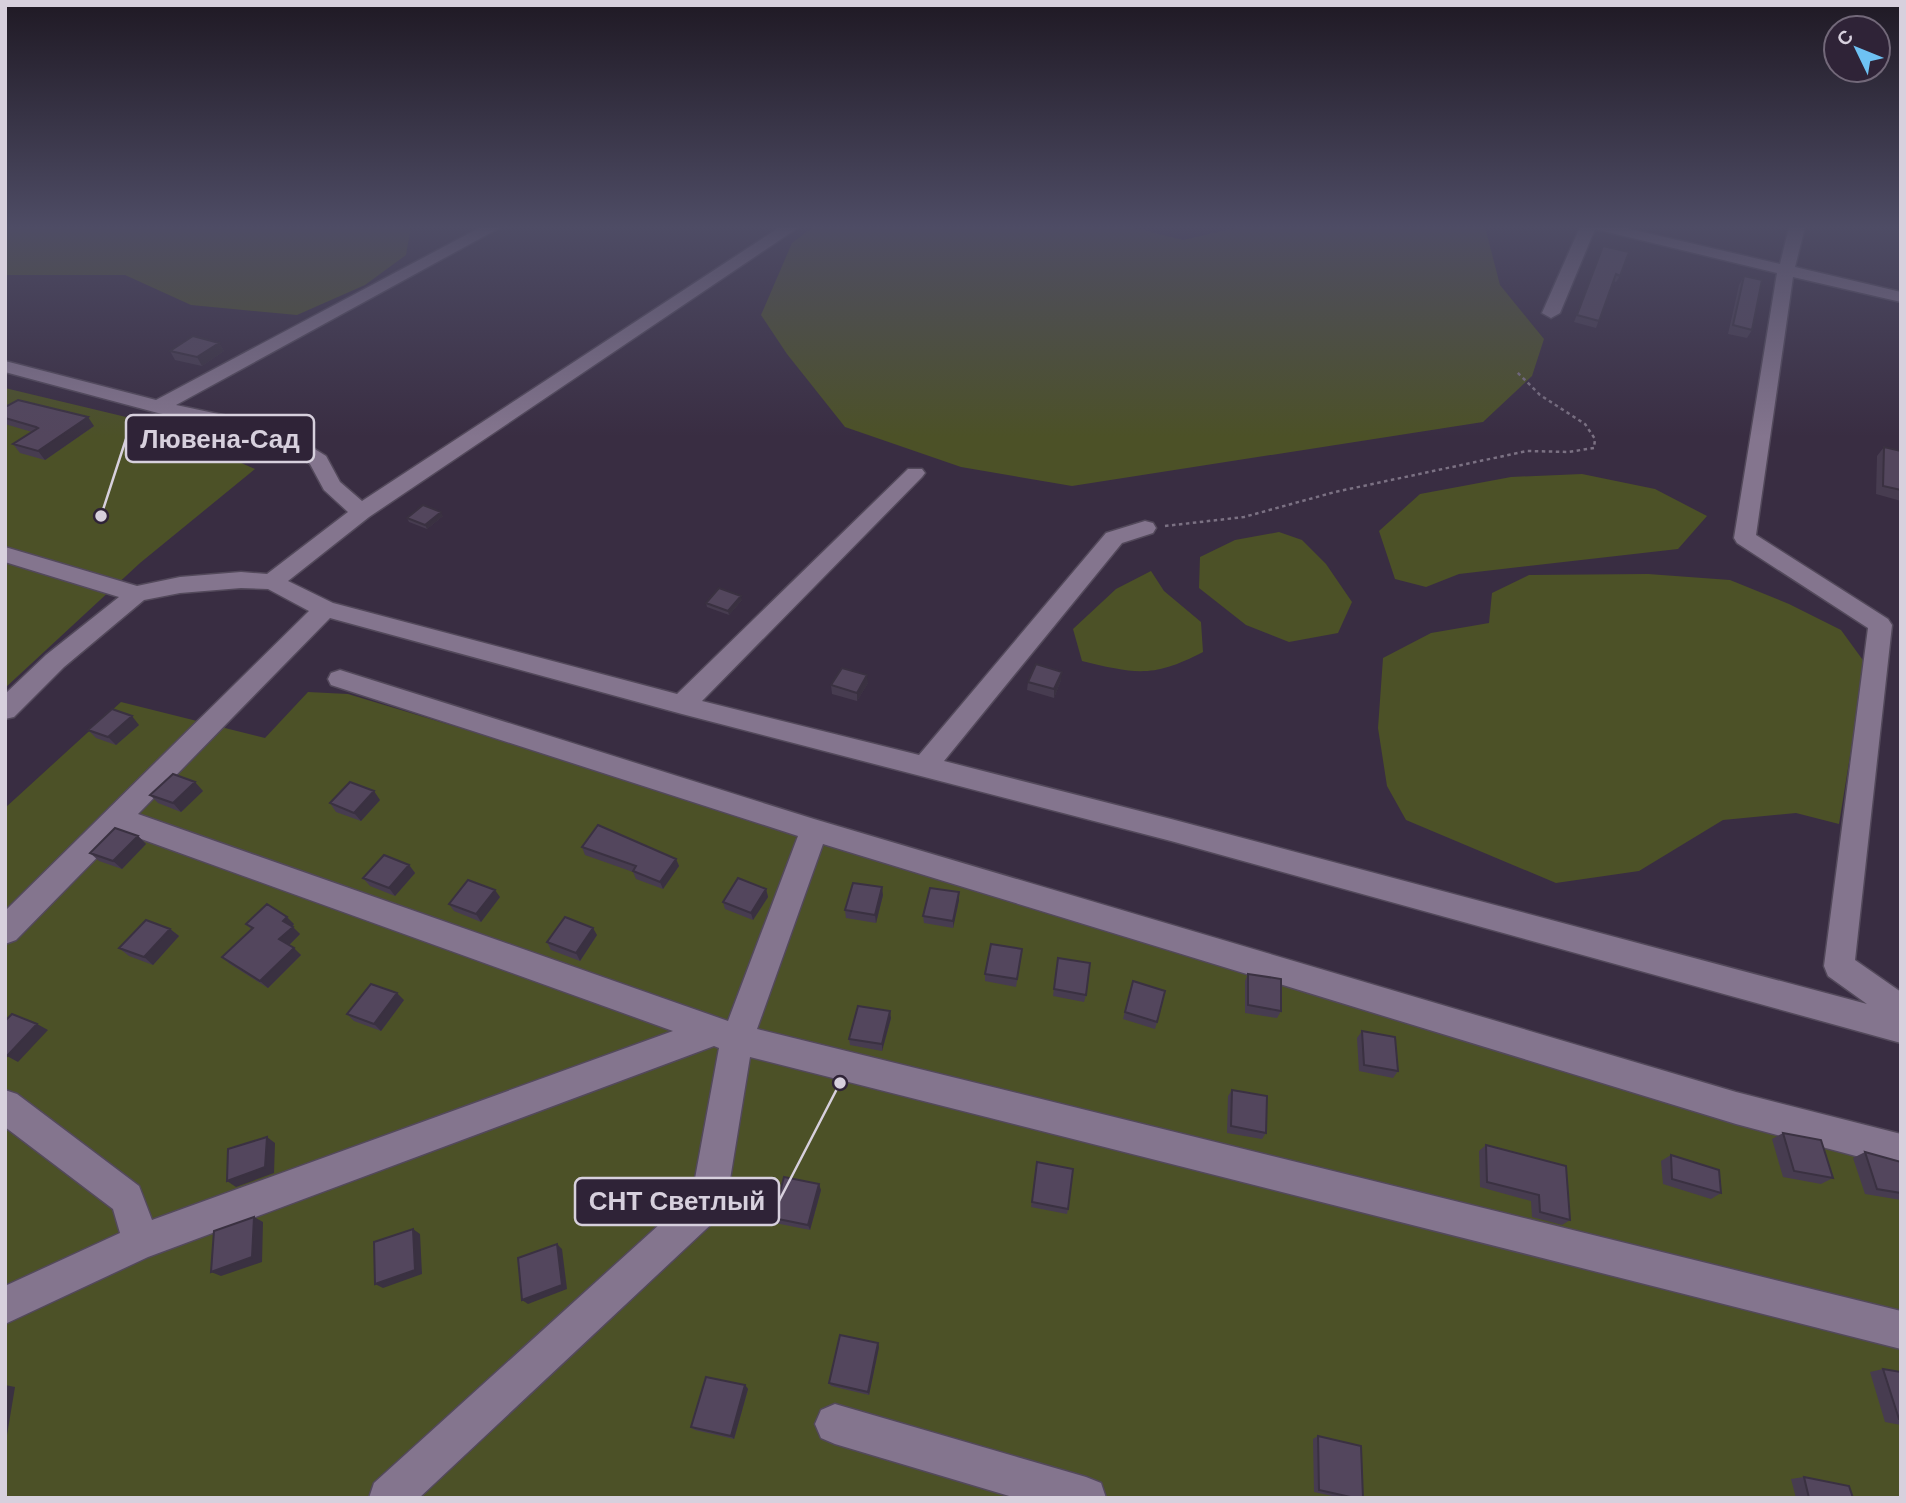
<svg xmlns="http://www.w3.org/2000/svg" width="1906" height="1503" font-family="Arial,sans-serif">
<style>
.green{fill:#4c5127}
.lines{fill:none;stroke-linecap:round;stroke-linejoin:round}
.minor-casing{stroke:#53495b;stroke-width:3}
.path{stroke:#7b7183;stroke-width:2.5;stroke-dasharray:3.5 3.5;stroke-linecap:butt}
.minor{fill:#84758e;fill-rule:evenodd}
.wall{fill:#473c50}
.shaded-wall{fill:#3a3141}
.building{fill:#53465d;stroke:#3a3141;stroke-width:2}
.leader{fill:none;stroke:#d7d0dd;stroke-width:2.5}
.callout-dot{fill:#d7d0dd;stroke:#2f2337;stroke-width:2.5}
.callout{fill:#2f2337;stroke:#d7d0dd;stroke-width:2.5}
.callout-label{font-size:26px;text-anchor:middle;font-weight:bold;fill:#d7d0dd}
</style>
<rect width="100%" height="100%" fill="#392d42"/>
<path class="green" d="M5 227H411L406 255 365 285 297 315 191 305 125 275H5Z
M813 227H1131L1183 240 1240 227H1485L1500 285 1544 339 1532 376 1483 422 1072 486 961 467 845 427 787 354 761 315 792 243Z
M5 388 147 422 255 469 140 563 5 688Z
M1582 474 1655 489 1707 516 1678 549 1459 574 1426 587 1395 579 1379 531 1420 494 1511 477Z
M1279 532 1302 540 1326 564 1352 602 1338 633 1289 642 1246 625 1199 588 1200 557 1235 540Z
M1151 571 1164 591 1201 622 1203 652C1153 678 1136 674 1082 661L1073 629 1116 589Z
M1648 574 1730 580 1789 604 1841 630 1865 663 1839 824 1796 813 1723 820 1639 871 1556 883 1406 820 1387 786 1378 728 1383 658 1431 633 1489 623 1492 593 1529 575Z
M308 692 348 694 1448 1026 1901 1139V1498H5V808L121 702 265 738Z"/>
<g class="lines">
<defs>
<path id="minor" d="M481 227H501L176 405 279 427 326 456 340 482 362 501 780 227H799L369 517 288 581 333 603 677 694 908 469H922L925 473 922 477 702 701 919 755 1106 533 1145 521 1153 523 1156 528 1153 533 1122 543 944 761 1171 819 1867 1004 1828 976 1824 966 1868 628 1737 543 1734 538 1777 273 1595 229 1560 313 1551 318 1542 313 1580 227H1621L1780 264 1789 227H1805L1795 267 1901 292V302L1793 277 1756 535 1888 619 1892 625 1855 960 1901 992V1043L1171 841 682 714 330 618 138 814 728 1021 798 836 331 685 328 679 331 673 340 670 814 819 1736 1092 1901 1134V1168L1736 1124 823 844 757 1029 1901 1311V1349L750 1057 726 1204 720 1216 419 1498H369L374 1483 692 1195 719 1048 714 1046 148 1257 5 1324V1286L120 1233 113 1209 5 1127V1090L17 1094 139 1186 152 1220 673 1031 122 832 16 940 5 944V911L309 611 268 589 241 588 180 593 144 600 64 667 14 717 5 719V694L46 655 119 597 5 562V547L137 586 180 577 241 572 267 574 348 512 324 490 310 464 266 436 158 413 5 372V361L156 400Z
M835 1404 1086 1477 1101 1483 1106 1498H1016L835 1444 821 1438 815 1424 821 1410Z"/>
</defs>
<use href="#minor" class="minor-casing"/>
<path class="path" d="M1165 526 1244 517 1335 492 1527 451 1568 452 1594 448 1595 439 1585 424 1540 395 1516 371"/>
<use href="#minor" class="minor"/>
</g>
<path class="wall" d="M1603 246 1620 276 1616 282 1613 281 1596 328 1574 322Z
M1744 276 1752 330 1747 338 1728 334 1739 285Z
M219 343 224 351 202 366 175 360 170 351Z
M5 407 94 426 45 460 20 453 13 444 32 432 5 424Z
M1884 447 1901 451V501L1876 494 1877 456Z
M443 516 427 529 409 522 407 518Z
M742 600 729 615 707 607 706 603Z
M1061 680 1054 698 1027 690 1028 682Z
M868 683 857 701 832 694 831 685Z
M139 725 116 745 96 738 88 730Z
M203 791 181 812 158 803 150 795Z
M380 800 361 821 336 812 330 803Z
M138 836 146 844 122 869 99 861 90 853Z
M582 847 676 859 679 866 663 889 636 879 633 872 585 855Z
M409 865 415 873 395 896 370 886 363 878Z
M766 889 768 897 753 920 725 909 723 902Z
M883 895 876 923 846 918 845 910Z
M500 897 481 922 454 911 449 904Z
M959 900 953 928 924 923 923 916Z
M246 924H294L292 927 300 934 289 945 301 955 268 988 230 964 222 957 252 930Z
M170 929 179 936 153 965 129 956 119 948Z
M597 935 580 961 551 950 547 942Z
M1021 957 1016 987 985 981V974Z
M1058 958 1086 995 1084 1002 1053 996Z
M1248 974 1281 1011 1277 1018 1245 1013V981Z
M1133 981 1157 1022 1155 1029 1123 1019Z
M404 1000 381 1031 354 1021 347 1014Z
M891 1018 882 1051 850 1045 849 1039Z
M1362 1031 1398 1071 1393 1078 1359 1071 1357 1038Z
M1232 1090 1266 1133 1262 1139 1227 1133 1228 1096Z
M1783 1133 1833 1178 1821 1184 1783 1177 1772 1139Z
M1486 1145 1570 1220 1562 1225 1532 1217 1531 1201 1480 1187 1479 1151Z
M1865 1152 1901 1162V1200L1865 1194 1853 1158Z
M1671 1155 1721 1193 1711 1199 1663 1184 1661 1161Z
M1037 1162 1068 1209 1067 1214 1031 1207Z
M821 1190 810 1230 775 1223 773 1218Z
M879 1347 869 1395 831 1386 829 1383Z
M1883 1369 1901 1372V1425L1885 1422 1870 1372Z
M745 1385 748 1389 734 1439 695 1430 691 1427Z
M1318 1436 1363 1498H1341L1314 1492 1313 1439Z
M1804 1477 1853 1498H1796L1791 1479Z"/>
<path class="shaded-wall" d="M219 343 224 351 202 366 197 357Z
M88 417 94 426 45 460 38 451Z
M441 512 443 516 427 529 425 525Z
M741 596 742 600 729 615 728 611Z
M1062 672 1061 680 1054 698V689Z
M867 675 868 683 857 701V693Z
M132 716 139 725 116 745 108 737Z
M195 782 203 791 181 812 173 803Z
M374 791 380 800 361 821 354 813Z
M138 836 146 844 122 869 113 861Z
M676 859 679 866 663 889 660 882Z
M409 865 415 873 395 896 389 888Z
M882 887 883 895 876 923 875 915Z
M766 889 768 897 753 920 751 913Z
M495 890 500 897 481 922 476 914Z
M959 892V900L953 928V921Z
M287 917 294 924 290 929 283 921Z
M293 927 300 934 287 947 279 939Z
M593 928 597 935 580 961 576 953Z
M170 929 179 936 153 965 144 957Z
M294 948 301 955 268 988 260 981Z
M397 993 404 1000 381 1031 374 1024Z
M890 1011 891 1018 882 1051V1044Z
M37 1024 48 1030 18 1062 7 1056Z
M267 1137 275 1143 274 1173 236 1187 227 1181Z
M819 1184 821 1190 810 1230 808 1225Z
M254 1217 263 1222 262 1262 221 1276 211 1272Z
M413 1229 420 1234 422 1274 383 1288 375 1284Z
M557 1244 562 1249 567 1289 528 1304 522 1300Z
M878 1343 879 1347 869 1395 868 1392Z
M5 1385 15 1387 7 1435H5Z
M745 1385 748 1389 734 1439 731 1436Z"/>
<path class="building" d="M1603 246 1629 252 1620 276 1616 274 1599 321 1577 315Z
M1744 276 1762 280 1752 330 1733 325Z
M193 336 219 343 197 357 170 351Z
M18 400 88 417 38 451 13 444 38 428 36 427 5 418V407Z
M1884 447 1901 451V490L1883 486Z
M423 505 441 512 425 525 407 518Z
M719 588 741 596 728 611 706 603Z
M1036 664 1062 672 1054 689 1028 682Z
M842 668 867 675 857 693 831 685Z
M112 709 132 716 108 737 88 730Z
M173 774 195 782 173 803 150 795Z
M350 782 374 791 354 813 330 803Z
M598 825 676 859 660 882 633 871 636 866 582 847Z
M115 828 138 836 113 861 90 853Z
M384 855 409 865 389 888 363 878Z
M738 878 766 889 751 913 723 902Z
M468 880 495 890 476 914 449 904Z
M853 883 882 887 875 915 845 910Z
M930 888 959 892 953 921 923 916Z
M267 904 287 917 283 921 293 927 279 939 294 948 260 981 222 957 253 928 246 924Z
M565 917 593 928 576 953 547 942Z
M146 920 170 929 144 957 119 948Z
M991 944 1022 949 1017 979 985 974Z
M1058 958 1090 963 1086 995 1054 989Z
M1248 974 1281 979V1011L1248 1005Z
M1133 981 1165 991 1157 1022 1125 1012Z
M371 984 397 993 374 1024 347 1014Z
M858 1006 890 1011 882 1044 849 1039Z
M12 1014 37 1024 7 1056 5 1055V1021Z
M1362 1031 1395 1037 1398 1071 1364 1065Z
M1232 1090 1267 1096 1266 1133 1231 1126Z
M1783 1133 1821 1140 1833 1178 1794 1171Z
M267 1137 265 1167 227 1181 228 1149Z
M1486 1145 1566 1166 1570 1220 1540 1212 1539 1195 1487 1182Z
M1865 1152 1901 1162V1193L1877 1189Z
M1671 1155 1719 1170 1721 1193 1672 1179Z
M1037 1162 1073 1169 1068 1209 1032 1202Z
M784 1177 819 1184 808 1225 773 1218Z
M254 1217 252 1257 211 1272 214 1231Z
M413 1229 415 1270 375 1284 374 1242Z
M557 1244 562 1285 522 1300 518 1258Z
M840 1335 878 1343 868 1392 829 1383Z
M1883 1369 1901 1372V1419H1899Z
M706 1377 745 1385 731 1436 691 1427Z
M1318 1436 1361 1446 1363 1498H1355L1319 1490Z
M1804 1477 1849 1486 1853 1498H1809Z"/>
<linearGradient id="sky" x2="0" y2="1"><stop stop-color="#1f1924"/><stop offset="0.52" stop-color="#4e4c65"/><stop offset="1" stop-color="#4e4c65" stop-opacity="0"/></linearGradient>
<rect width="1906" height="437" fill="url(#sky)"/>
<path class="leader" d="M101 516L126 439M840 1083L779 1201"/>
<g class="callout-dot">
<circle cx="101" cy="516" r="7"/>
<circle cx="840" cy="1083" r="7"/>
</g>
<g class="callout">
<rect x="126" y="415" width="188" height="47" rx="7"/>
<rect x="575" y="1178" width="204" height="47" rx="7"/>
</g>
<g class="callout-label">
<text x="220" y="448">Лювена-Сад</text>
<text x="677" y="1210">СНТ Светлый</text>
</g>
<rect width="1906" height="1503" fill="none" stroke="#d7d0dd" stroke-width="14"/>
<g transform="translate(1857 49) rotate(313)"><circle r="33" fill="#2f2337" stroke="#726879" stroke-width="2"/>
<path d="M0-5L12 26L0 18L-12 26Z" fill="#6ec2f3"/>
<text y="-10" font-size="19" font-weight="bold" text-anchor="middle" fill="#d7d0dd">С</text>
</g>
</svg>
